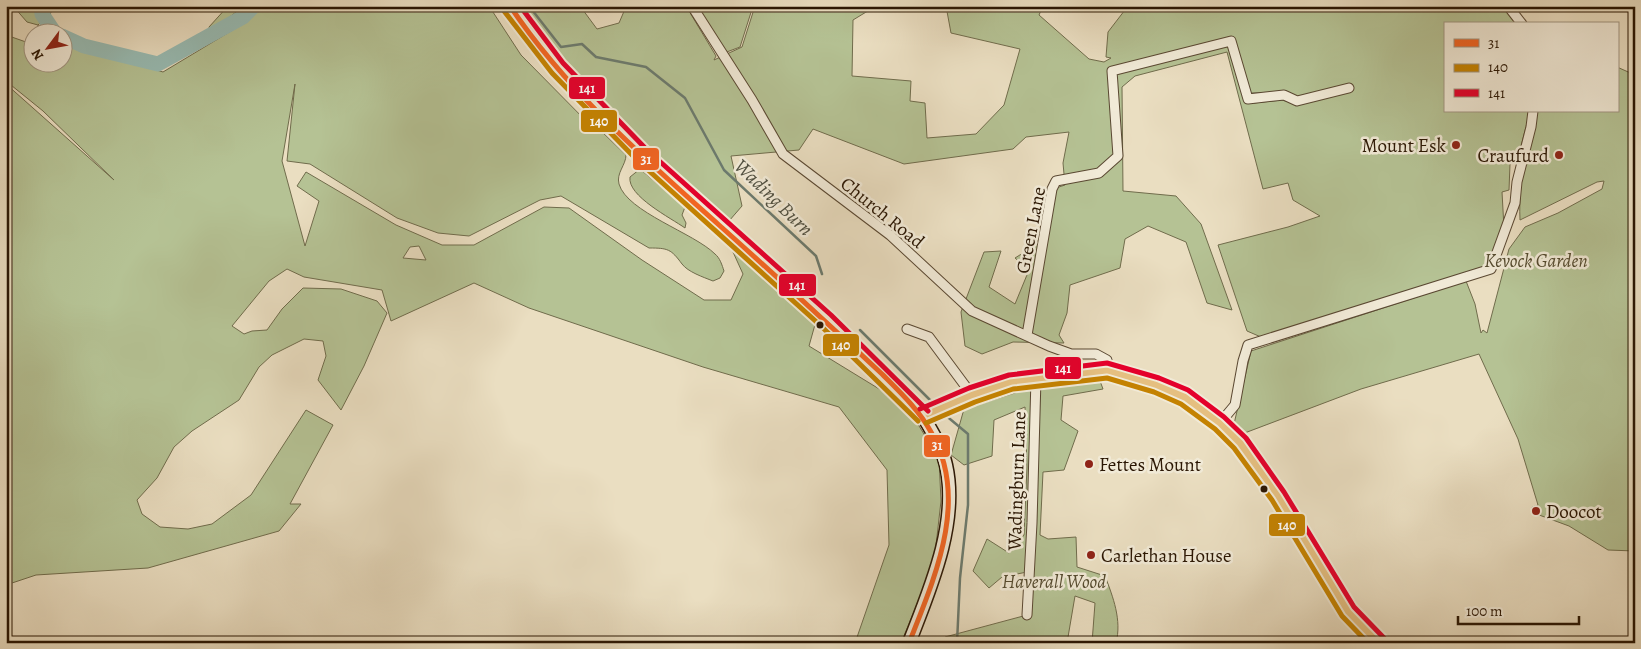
<svg xmlns="http://www.w3.org/2000/svg" width="1641" height="649" font-family="Alegreya,serif">
<style>
.green{fill:#b5c294;stroke:#706c4c;fill-rule:evenodd}
.lines{fill:none;stroke-linecap:round;stroke-linejoin:round}
.stream{stroke:#6c7a6d;stroke-width:2.5}
.river{stroke:#98bcb4;stroke-width:15}
.street-casing{stroke:#5a4832;stroke-width:11}
.secondary-casing{stroke:#2a1603;stroke-width:15}
.primary-casing{stroke:#2a1603;stroke-width:16}
.street{stroke:#f1ead7;stroke-width:9}
.secondary{stroke:#f1ead7;stroke-width:12}
.primary{stroke:#e5bf80;stroke-width:14}
.bus-1-casing{stroke:#f1ead7;stroke-width:9}
.bus-2-casing{stroke:#f1ead7;stroke-width:9}
.bus-3-casing{stroke:#f1ead7;stroke-width:9}
.bus-1{stroke:#f26522;stroke-width:5}
.bus-2{stroke:#c48201;stroke-width:5}
.bus-3{stroke:#e4002b;stroke-width:5}
.poi-dot{fill:#8f2418;stroke:#f1ead7;stroke-width:2}
.bus-dot{fill:#2a1603;stroke:#f1ead7;stroke-width:2}
.labels{text-anchor:middle;stroke-width:5;stroke-linejoin:round;paint-order:stroke}
.poi-label{font-size:19px;fill:#2a1603;stroke:#f1ead7;text-anchor:start}
.street-label{font-size:19px;fill:#2a1603;stroke:#f1ead7}
.park-label{font-size:19px;font-style:italic;fill:#544a2e;stroke:#f1ead7}
.water-label{font-size:20px;font-style:italic;fill:#505041;stroke:#f1ead7}
.line-badge{stroke:#f1ead7;stroke-width:2}
.badge-label{font-size:14px;text-anchor:middle;font-weight:bold;fill:#fff}
</style>
<rect width="100%" height="100%" fill="#eadec1"/>
<filter id="stains"><feTurbulence type="fractalNoise" baseFrequency=".004" numOctaves="4"/><feColorMatrix values="0 0 0 0 .2 0 0 0 0 .09 0 0 0 0 .02 0 0 0 .5 -.17"/></filter>
<radialGradient id="worn" r=".72"><stop offset=".6" stop-color="#630" stop-opacity="0"/><stop offset="1" stop-color="#630" stop-opacity=".3"/></radialGradient>
<path class="green" d="M13 6H50L51 13 38 25 48 32H38V25L27 22Z
M228 6H244L210 32 209 27Z
M261 6H489L521 55 596 131 599 129 626 155C626 165 616 173 619 184 627 212 694 233 715 254 720 258 722 265 724 271L720 278 713 281C703 277 688 272 682 264 671 249 668 248 649 248L561 196 540 200 469 236 438 233 397 218 310 164 287 161 295 84 282 161 305 246 319 201 297 186 306 172 396 225 442 245H474L544 207 569 208 642 260 704 300H731L743 274 733 252 816 321 809 346 907 406 939 459 941 501 934 563 901 643H855L889 545 887 470 839 407 703 367 529 308 474 283 391 321 382 290 304 277 287 269 269 281 232 326 244 334 252 331 267 330 282 309 303 288 341 289 377 301 387 313 364 366 341 410 318 380 326 356 323 341 304 339 272 355 259 367 239 400 192 431 174 447 157 478 137 500 142 514 160 527 188 529 212 524 251 495 306 410 333 425 290 504H301L279 531 148 568 36 575 6 585V84L114 180 43 111 6 81V35L26 42 32 41V62H62L63 41 163 72 246 22ZM419 246 426 260 403 258 410 247Z
M519 6H580L597 29 619 23 625 9 623 6H686L716 56 714 60 742 47 755 6H876L853 20 852 76 911 81 910 101 925 103 927 138 976 134 1004 105 1020 49 951 33 946 6H1043L1039 15 1089 59 1104 62 1111 58 1106 57 1108 32 1128 6H1505L1518 24H1445V111H1530L1519 154 1510 164 1509 190 1502 192 1504 228 1489 265 1261 337 1247 331 1218 245 1288 227 1320 216 1293 200 1288 183 1263 189 1227 52 1135 76 1122 87 1123 191 1176 196 1201 224 1232 310 1207 303 1186 242 1148 226 1125 239 1120 268 1070 285 1067 313 1059 335 1064 343 1013 342 982 354 965 346 961 312 984 252 1001 251 989 287 1015 304 1029 270 1015 258 1039 243 1050 190 1065 185 1063 163 1069 132 1026 137 1013 149 904 164 813 129 799 150 731 156 742 206 729 221 558 63ZM1284 92 1296 98 1297 104 1282 100 1254 103 1251 93Z
M697 6H753L740 47 724 53Z
M1617 67 1635 75V551L1608 550 1569 526 1531 512 1532 507 1538 505 1518 439 1479 354 1361 389 1242 434 1234 424 1251 351 1466 281 1475 304 1481 333 1483 330 1487 333 1509 249 1525 227 1558 213 1602 189 1604 181 1597 182 1520 220C1519 198 1521 175 1527 153 1531 138 1536 127 1535 111H1617Z
M640 169 685 207 682 215 686 223 685 228C671 218 627 196 630 177Z
M1100 381 1103 389 1063 396 1061 420 1078 431 1064 470 1043 472 1040 535 1048 539 1076 537 1077 567 1105 576C1113 597 1122 620 1116 643H1092L1095 603 1075 596 1067 643H944L945 637 1027 615V572L1002 577 989 588 973 571 987 539 1009 553 1024 535 1027 467 1025 407 994 420 992 456 964 465 951 455 964 409 1024 390Z"/>
<g class="lines">
<path class="stream" d="M529 6 561 47 582 44 596 57 646 67 685 98 724 170 816 256 822 274
M860 330 936 406
M944 414 968 434V505L960 578 957 643"/>
<path class="river" d="M41 6 42 14 54 32
M62 36 84 46 158 64 243 17 254 6"/>
<defs>
<path id="street" d="M692 6 752 100 783 154 890 235 972 311 1049 346 1071 354H1096L1107 360 1108 370
M1508 6 1522 24
M907 329 929 337 972 395
M1027 335 1052 189 1056 181 1099 173 1118 156 1112 71 1231 41 1248 99 1284 95 1297 101 1349 88
M1220 423 1235 405 1243 361 1248 345 1491 269 1515 203 1517 182 1531 127 1533 111
M1027 615 1032 523 1036 378"/>
<path id="secondary" d="M909 643C930 589 959 523 946 465 942 447 932 432 923 416"/>
<path id="primary" d="M510 6 557 68 642 155 826 321 923 416 972 395 1011 382 1108 370 1157 385 1185 397 1220 423 1240 443 1278 496 1348 612 1379 643"/>
</defs>
<use href="#street" class="street-casing"/>
<use href="#secondary" class="secondary-casing"/>
<use href="#primary" class="primary-casing"/>
<use href="#street" class="street"/>
<use href="#secondary" class="secondary"/>
<use href="#primary" class="primary"/>
<defs>
<path id="bus-1" d="M510 6C566 90 645 159 719 225 774 274 828 324 882 374 900 392 919 410 931 432 970 499 935 577 909 643"/>
<path id="bus-2" d="M504 11 552 73 637 160 821 326 918 421
M926 423 975 402 1013 389 1107 378 1154 392 1181 404 1215 429 1234 448 1272 500 1342 616 1368 643"/>
<path id="bus-3" d="M520 6 563 63 647 150 831 315 928 411
M920 409 969 388 1009 375 1107 363 1159 378 1188 390 1224 417 1246 438 1284 492 1354 607 1384 638"/>
</defs>
<use href="#bus-1" class="bus-1-casing"/>
<use href="#bus-2" class="bus-2-casing"/>
<use href="#bus-3" class="bus-3-casing"/>
<use href="#bus-1" class="bus-1"/>
<use href="#bus-2" class="bus-2"/>
<use href="#bus-3" class="bus-3"/>
</g>
<g class="poi-dot">
<circle cx="1456" cy="145" r="5"/>
<circle cx="1559" cy="155" r="5"/>
<circle cx="1089" cy="464" r="5"/>
<circle cx="1536" cy="511" r="5"/>
<circle cx="1091" cy="555" r="5"/>
</g>
<g class="bus-dot">
<circle cx="820" cy="325" r="4.5"/>
<circle cx="1264" cy="489" r="4.5"/>
</g>
<g class="labels">
<g class="poi-label">
<text x="1446" y="152" text-anchor="end">Mount Esk</text>
<text x="1549" y="162" text-anchor="end">Craufurd</text>
<text x="1099" y="471">Fettes Mount</text>
<text x="1546" y="518">Doocot</text>
<text x="1101" y="562">Carlethan House</text>
</g>
<g class="street-label">
<text transform="translate(883 212) rotate(39)" y="7">Church Road</text>
<text transform="translate(1030 230) rotate(-79)" y="7">Green Lane</text>
<text transform="translate(1016 481) rotate(-88)" y="7">Wadingburn Lane</text>
</g>
<g class="park-label">
<text x="1536" y="267">Kevock Garden</text>
<text x="1054" y="588">Haverall Wood</text>
</g>
<g class="water-label">
<text transform="translate(774 197) rotate(44)" y="7">Wading Burn</text>
</g>
</g>
<g class="line-badge">
<rect x="568" y="76" width="38" height="24" rx="5" fill="#e4002b"/>
<rect x="580" y="109" width="38" height="24" rx="5" fill="#c48201"/>
<rect x="632" y="147" width="28" height="24" rx="5" fill="#f26522"/>
<rect x="778" y="273" width="39" height="24" rx="5" fill="#e4002b"/>
<rect x="822" y="333" width="38" height="24" rx="5" fill="#c48201"/>
<rect x="1044" y="356" width="38" height="24" rx="5" fill="#e4002b"/>
<rect x="923" y="434" width="28" height="24" rx="5" fill="#f26522"/>
<rect x="1268" y="513" width="38" height="24" rx="5" fill="#c48201"/>
</g>
<g class="badge-label">
<text x="587" y="93">141</text>
<text x="599" y="126">140</text>
<text x="646" y="164">31</text>
<text x="797" y="290">141</text>
<text x="841" y="350">140</text>
<text x="1063" y="373">141</text>
<text x="937" y="450">31</text>
<text x="1287" y="530">140</text>
</g>
<rect width="1641" height="649" fill="none" stroke="#eadec1" stroke-width="25"/>
<rect x="8" y="8" width="1626" height="634" fill="none" stroke="#2a1603" stroke-width="2.5"/>
<rect x="12" y="12" width="1616" height="624" fill="none" stroke="#2a1603"/>
<rect x="1444" y="22" width="175" height="90" fill="#f1ead7" stroke="#a19582"/>
<rect x="1454" y="39" width="25" height="8" fill="#f26522" stroke="#a19582"/>
<text x="1488" y="48" font-size="15" fill="#2a1603">31</text>
<rect x="1454" y="64" width="25" height="8" fill="#c48201" stroke="#a19582"/>
<text x="1488" y="72" font-size="15" fill="#2a1603">140</text>
<rect x="1454" y="89" width="25" height="8" fill="#e4002b" stroke="#a19582"/>
<text x="1488" y="98" font-size="15" fill="#2a1603">141</text>
<g transform="translate(48 48) rotate(238)"><circle r="24" fill="#f1ead7" stroke="#a19582"/>
<path d="M0-4L9 19L0 12L-9 19Z" fill="#8f2418"/>
<text y="-8" font-size="14" font-weight="bold" text-anchor="middle" fill="#2a1603">N</text>
</g>
<path d="M1458 616v8h121v-8" fill="none" stroke="#2a1603" stroke-width="2.5"/>
<text x="1466" y="616" font-size="15" fill="#2a1603" stroke="#f1ead7" stroke-width="4" paint-order="stroke">100 m</text>
<rect width="100%" height="100%" filter="url(#stains)"/>
<rect width="100%" height="100%" fill="url(#worn)"/>
</svg>
